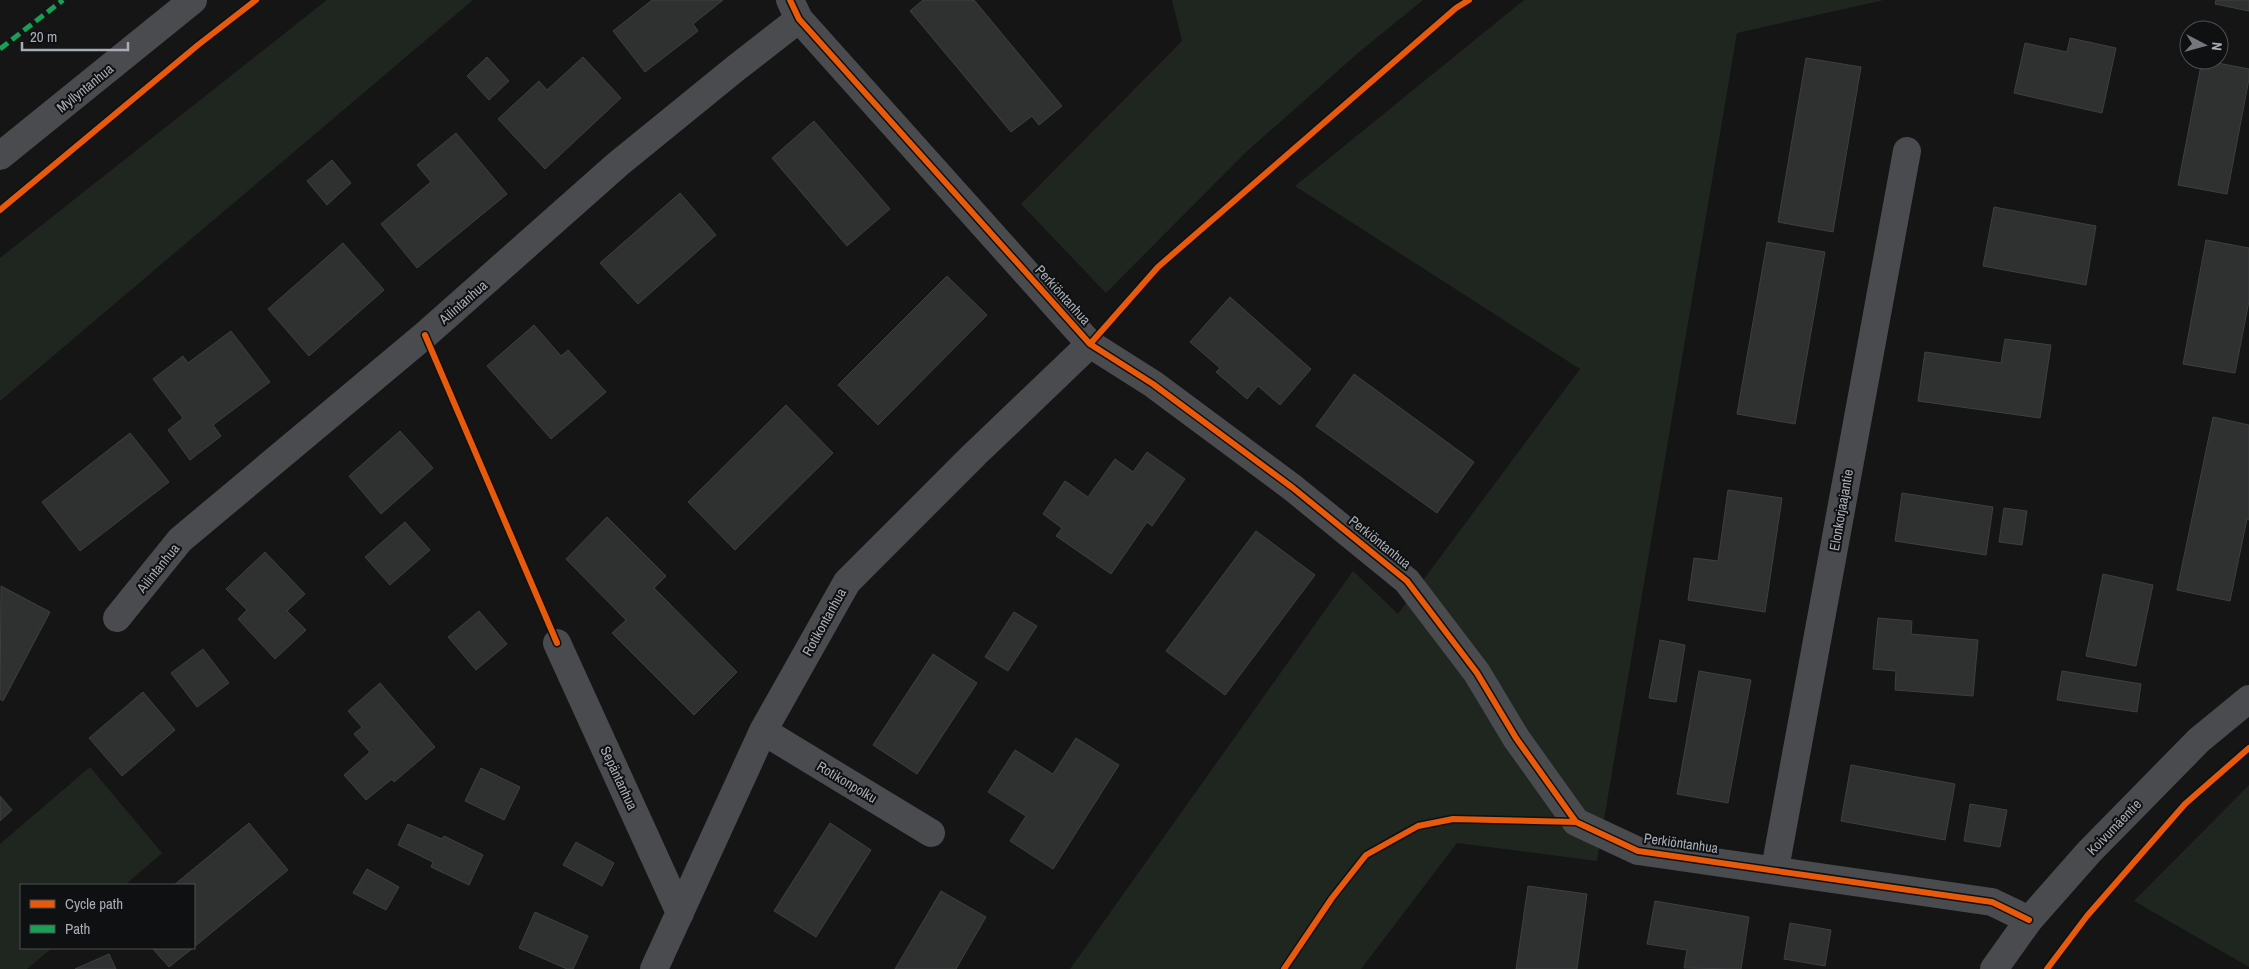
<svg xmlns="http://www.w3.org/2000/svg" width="2249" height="969" font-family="'Archivo Narrow',sans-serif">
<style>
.green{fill:#1f261f}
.building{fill:#2f3030;stroke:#3e3f41}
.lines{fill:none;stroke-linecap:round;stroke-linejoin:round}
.minor{stroke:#4a4b4e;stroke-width:28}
.tertiary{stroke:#4a4b4e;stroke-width:28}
.quiet{stroke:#1a9f57;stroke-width:5;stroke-dasharray:10 5;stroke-linecap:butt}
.cycleway-casing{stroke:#0f1011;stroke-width:9}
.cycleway{stroke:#e8590c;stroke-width:6}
.labels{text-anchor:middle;stroke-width:4;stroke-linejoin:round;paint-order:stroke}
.street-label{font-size:14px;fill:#a7adb6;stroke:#0f1011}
</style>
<rect width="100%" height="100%" fill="#151515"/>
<path class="green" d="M327 0H473L0 401V258Z
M1172 0H1423L1358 53 1245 153 1106 293 1021 204 1182 41Z
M1524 0H1884L1737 33 1597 861 1457 843 1361 969H1070L1353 571 1398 614 1580 369 1295 186Z
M90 767 162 853 125 885H21V948H52L27 969H0V844Z
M2249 785V967L2134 901Z"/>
<path class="building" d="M652 0H723L693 24 698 31 645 72 613 31Z
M923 0H974L1062 106 1039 125 1032 116 1011 132 910 11Z
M2216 0H2249V11L2215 4Z
M2070 38 2116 48 2102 113 2014 93 2025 43 2067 52Z
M487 57 509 81 489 100 467 76Z
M583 57 621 98 545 169 498 119 539 81 547 90Z
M1806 58 1861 67 1833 232 1778 222Z
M2202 60 2249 69V79L2227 194 2178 185Z
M814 121 890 209 847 246 772 158Z
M456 133 507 194 417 268 381 224 431 182 417 165Z
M332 160 351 183 327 205 307 181Z
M680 193 716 235 638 304 600 263Z
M1994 207 2096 226 2086 285 1983 266Z
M2206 240 2249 248V301L2235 373 2183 364Z
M1767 242 1825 252 1795 424 1737 414Z
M343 243 384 290 309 356 268 309Z
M947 276 987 315 878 425 838 385Z
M1230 297 1311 369 1280 405 1258 386 1247 399 1216 372 1220 368 1190 342Z
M534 325 561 356 568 350 606 392 551 439 487 366Z
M231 331 270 382 213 425 221 436 190 460 168 430 183 418 153 379 183 356 188 363Z
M2005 339 2051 345 2040 418 1918 401 1925 352 2001 363Z
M1354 374 1474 462 1437 513 1316 426Z
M786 405 833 453 735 550 688 502Z
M2213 417 2249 425V520L2247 519 2230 601 2177 590Z
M400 431 433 468 381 514 349 476Z
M130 433 169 482 80 551 42 502Z
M1147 452 1185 479 1152 526 1147 522 1111 574 1056 536 1062 528 1043 514 1065 481 1088 497 1115 459 1133 472Z
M1728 490 1782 498 1765 612 1688 600 1694 558 1718 561Z
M1902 493 1993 507 1986 555 1895 541Z
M2004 508 2027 511 2022 545 1999 542Z
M607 517 666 576 654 588 737 672 694 715 612 633 626 620 566 559Z
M405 522 430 550 390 585 365 557Z
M1256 531 1315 575 1225 695 1166 651Z
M265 552 305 594 287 611 306 630 275 659 238 619 247 610 226 589Z
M2103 574 2153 585 2136 666 2086 656Z
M1 586 50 612 3 701 0 699Z
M479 611 507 644 476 670 448 637Z
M1014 612 1037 626 1008 671 985 657Z
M1878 618 1912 621 1911 634 1978 640 1973 696 1895 690 1896 671 1873 669Z
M1660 640 1685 645 1676 702 1649 698Z
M203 649 229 683 197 707 171 673Z
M933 654 977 683 917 774 873 745Z
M1699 671 1751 680 1728 803 1677 794Z
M2062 671 2141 684 2137 712 2057 700Z
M380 683 435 747 394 782 392 779 366 800 344 775 370 752 354 734 362 727 348 711Z
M143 692 175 730 122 776 89 738Z
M1076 738 1119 765 1053 869 1010 841 1026 816 988 792 1015 750 1053 774Z
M1851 765 1955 784 1945 840 1841 821Z
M481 768 520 787 504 820 465 801Z
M0 796 12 810 0 821Z
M1970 804 2007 810 2000 847 1964 841Z
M249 823 288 870 194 947V885H174Z
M830 823 871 850 816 937 774 911Z
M408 824 442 839 444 836 483 855 469 885 431 867 433 862 398 845Z
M576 842 614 863 602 886 563 865Z
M367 869 399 887 386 910 353 893Z
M1528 886 1587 894 1577 969H1516Z
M941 891 986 917 956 969H895Z
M1655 901 1749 917 1741 969 1684 968 1687 950 1647 944Z
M535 912 588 936 573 969H567L519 948Z
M1790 923 1831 930 1825 966 1784 959Z
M152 948H193L169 967Z
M109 954 116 969H75Z"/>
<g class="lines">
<path class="minor" d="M790 0 799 19 1090 344 1153 384 1293 488 1407 581 1477 673 1516 738 1576 822 1638 851 1992 902 2029 920
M0 156 193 0
M117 618 180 540 425 335 618 164 736 68 799 19
M557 643 680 913
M763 731 931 833
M1775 869 1907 151
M654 969 763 731 847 582 975 454 1090 344"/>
<path class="tertiary" d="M1994 969 2029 920 2089 852 2199 740 2249 699"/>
<path class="quiet" d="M0 49 63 0"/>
<defs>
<path id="cycleway" d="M790 0 799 19 1090 344 1153 384 1293 488 1407 581 1477 673 1516 738 1576 822 1638 851 1992 902 2029 920
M0 210 198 45 256 0
M425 335 557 643
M1090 344 1158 267 1456 8 1469 0
M1284 969 1332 898 1366 855 1418 826 1453 819 1576 822
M2047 969 2087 916 2185 804 2249 748"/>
</defs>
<use href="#cycleway" class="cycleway-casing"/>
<use href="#cycleway" class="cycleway"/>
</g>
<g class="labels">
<g class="street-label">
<text transform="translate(85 88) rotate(-39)" y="5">Myllyntanhua</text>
<text transform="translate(1063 295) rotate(48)" y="5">Perkiöntanhua</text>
<text transform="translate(463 302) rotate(-41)" y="5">Ailintanhua</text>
<text transform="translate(1841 510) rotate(-80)" y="5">Elonkorjaajantie</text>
<text transform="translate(1380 542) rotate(39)" y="5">Perkiöntanhua</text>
<text transform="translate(158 568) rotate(-51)" y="5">Ailintanhua</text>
<text transform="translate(824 622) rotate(-61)" y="5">Rotikontanhua</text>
<text transform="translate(619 778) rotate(65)" y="5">Sepäntanhua</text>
<text transform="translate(847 782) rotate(31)" y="5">Rotikonpolku</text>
<text transform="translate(2114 827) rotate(-46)" y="5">Koivumäentie</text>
<text transform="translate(1681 843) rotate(8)" y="5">Perkiöntanhua</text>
</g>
</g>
<rect x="20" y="884" width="175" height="65" fill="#0f1011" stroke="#4c4f53"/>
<rect x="30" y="900" width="25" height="8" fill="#e8590c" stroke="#4c4f53"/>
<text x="65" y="909" font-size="15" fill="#a7adb6">Cycle path</text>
<rect x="30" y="925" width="25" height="8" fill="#1a9f57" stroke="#4c4f53"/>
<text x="65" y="934" font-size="15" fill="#a7adb6">Path</text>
<g transform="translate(2204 45) rotate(96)"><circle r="24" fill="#0f1011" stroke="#4c4f53"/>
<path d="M0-4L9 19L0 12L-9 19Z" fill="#74787e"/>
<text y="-8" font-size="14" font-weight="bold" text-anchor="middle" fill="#a7adb6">N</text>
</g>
<path d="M22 42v8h106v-8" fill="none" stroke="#a7adb6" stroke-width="2.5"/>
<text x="30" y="42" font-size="15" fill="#a7adb6" stroke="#0f1011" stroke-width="4" paint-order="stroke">20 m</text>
</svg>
